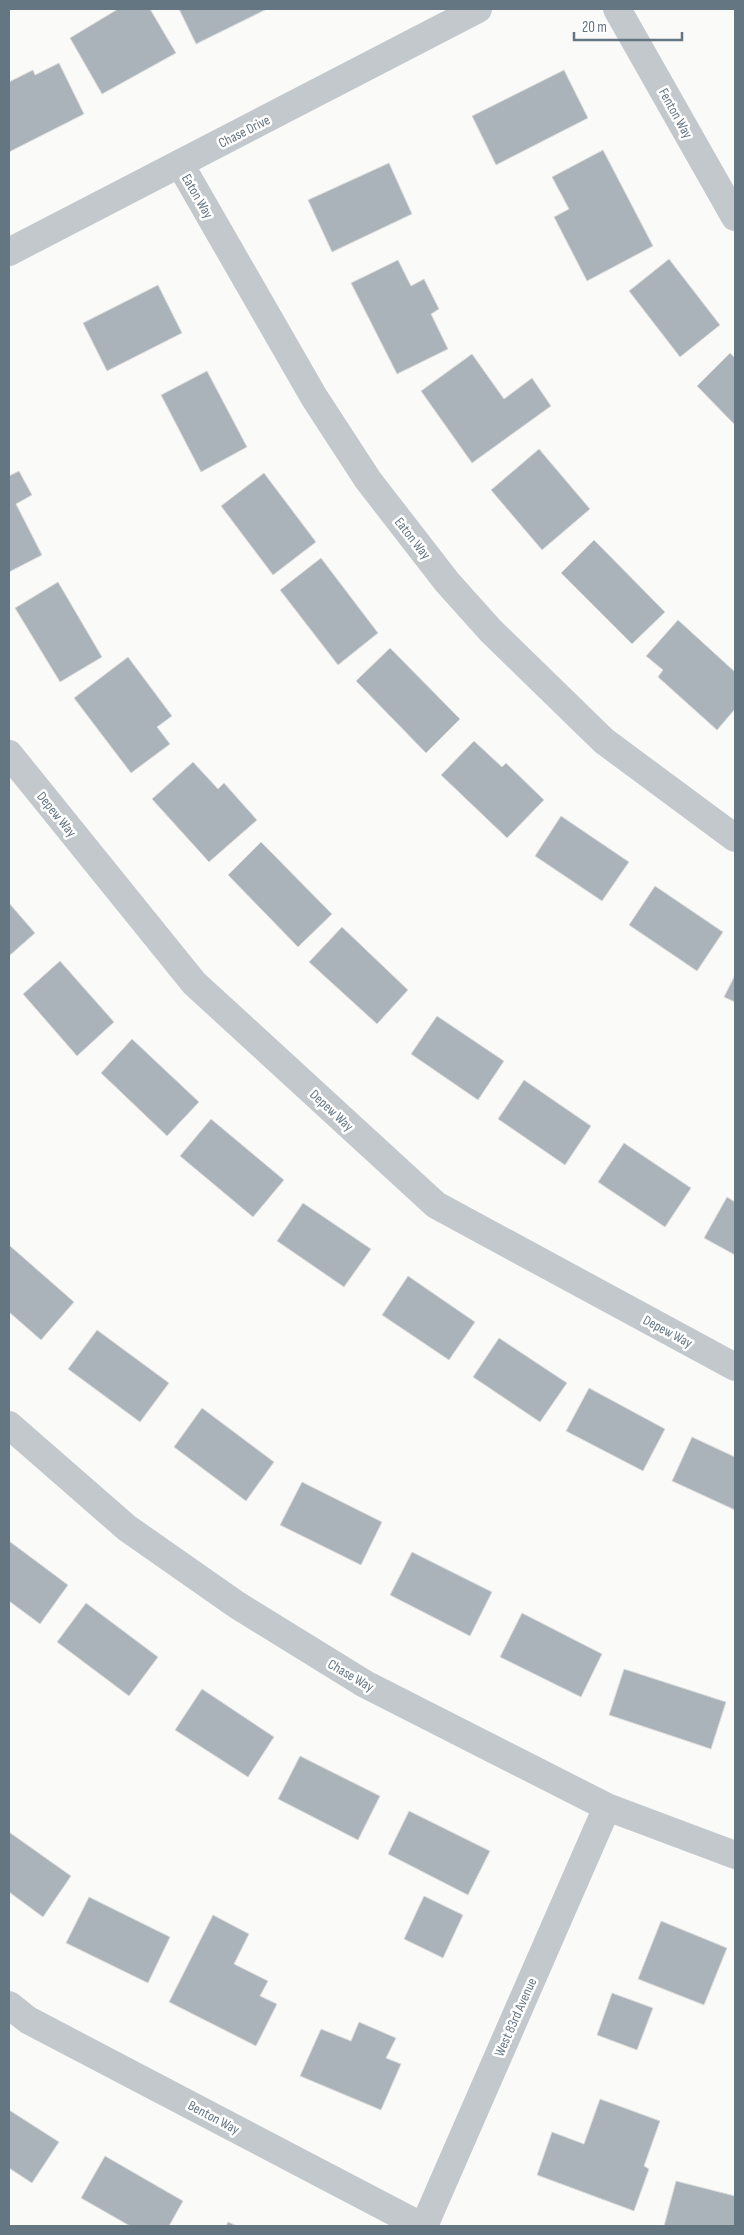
<svg xmlns="http://www.w3.org/2000/svg" width="744" height="2235" font-family="'Sofia Sans Condensed',sans-serif">
<style>
.building{fill:#aab3b9;stroke:#dcdcda}
.lines{fill:none;stroke-linecap:round;stroke-linejoin:round}
.minor{stroke:#c3c8cc;stroke-width:28}
.tertiary{stroke:#c3c8cc;stroke-width:28}
.labels{text-anchor:middle;stroke-width:5;stroke-linejoin:round;paint-order:stroke}
.street-label{font-size:14px;fill:#657683;stroke:#fff}
</style>
<rect width="100%" height="100%" fill="#fafaf8"/>
<path class="building" d="M118 9H150L176 53 102 94 70 38Z
M179 9H267L196 44Z
M59 63 84 114 9 152V82L33 70 35 75Z
M564 70 588 118 496 165 472 116Z
M603 150 653 246 587 281 554 217 569 209 552 177Z
M389 163 412 214 332 252 308 200Z
M669 259 720 325 680 357 629 291Z
M398 260 411 286 424 279 439 309 431 314 448 349 397 374 351 283Z
M158 285 182 333 107 371 83 323Z
M730 353 735 358V425L697 386Z
M472 354 504 399 532 378 551 406 472 463 421 391Z
M207 371 247 447 201 472 161 395Z
M539 449 590 509 542 550 491 490Z
M19 471 32 495 16 504 42 555 9 572V476Z
M264 473 316 542 273 575 221 506Z
M594 540 665 612 632 644 561 573Z
M321 558 378 633 338 665 280 590Z
M58 582 102 657 60 682 15 608Z
M678 620 735 672V709L717 730 658 677 663 670 646 656Z
M390 648 460 719 426 753 356 681Z
M128 657 172 716 157 727 170 744 131 773 74 698Z
M474 741 502 767 506 763 544 800 507 838 441 775Z
M193 762 218 789 224 783 257 820 209 862 152 799Z
M561 816 629 862 602 901 535 856Z
M261 842 332 914 298 947 228 875Z
M655 886 723 932 697 971 629 925Z
M9 903 35 933 9 956Z
M342 927 408 990 377 1024 309 962Z
M60 961 114 1022 77 1056 23 994Z
M735 975V1002L724 997Z
M437 1016 504 1061 478 1100 411 1054Z
M132 1039 199 1102 167 1136 101 1073Z
M524 1080 591 1126 565 1165 498 1119Z
M211 1119 284 1180 253 1217 180 1156Z
M624 1143 691 1188 665 1227 598 1182Z
M727 1197 735 1202V1255L704 1238Z
M303 1203 371 1249 344 1287 277 1241Z
M9 1245 74 1302 41 1340 9 1312Z
M408 1276 475 1322 449 1360 382 1315Z
M97 1330 169 1383 140 1422 68 1369Z
M499 1338 567 1383 540 1422 473 1377Z
M589 1388 665 1429 643 1471 566 1431Z
M202 1408 274 1462 246 1501 174 1447Z
M692 1437 735 1457V1510L672 1481Z
M302 1482 382 1522 361 1565 280 1525Z
M9 1541 68 1585 40 1624 9 1601Z
M412 1552 492 1592 470 1636 390 1595Z
M86 1603 158 1657 129 1696 57 1642Z
M522 1613 602 1654 581 1697 500 1657Z
M624 1669 726 1702 711 1749 609 1715Z
M202 1689 274 1737 248 1777 175 1730Z
M300 1756 380 1796 358 1840 278 1799Z
M409 1811 490 1851 468 1895 388 1854Z
M9 1832 71 1876 43 1917 9 1892Z
M424 1896 463 1915 443 1958 404 1939Z
M89 1897 170 1937 148 1983 66 1943Z
M213 1915 249 1934 234 1964 268 1981 260 1996 277 2004 256 2046 169 2002Z
M661 1921 727 1948 704 2005 638 1979Z
M612 1993 653 2008 637 2050 597 2035Z
M359 2022 396 2038 386 2058 401 2064 381 2110 300 2076 321 2029 351 2041Z
M600 2099 660 2121 644 2166 649 2169 634 2211 537 2175 552 2132 584 2144Z
M9 2110 59 2142 32 2183 9 2168Z
M105 2156 183 2201 169 2226H130L81 2198Z
M676 2181 735 2196V2226H664Z
M228 2222 237 2226H226Z"/>
<g class="lines">
<path class="minor" d="M617 9 735 217
M180 164 314 397 368 480 447 582 491 631 604 741 735 838
M9 754 194 983 436 1205 735 1367
M9 1425 127 1528 237 1605 365 1684 607 1807 735 1855
M9 2005 28 2020 421 2226
M424 2226 607 1807"/>
<path class="tertiary" d="M9 252 478 9"/>
</g>
<g class="labels">
<g class="street-label">
<text transform="translate(676 113) rotate(61)" y="5">Fenton Way</text>
<text transform="translate(244 131) rotate(-27)" y="5">Chase Drive</text>
<text transform="translate(198 196) rotate(60)" y="5">Eaton Way</text>
<text transform="translate(413 538) rotate(52)" y="5">Eaton Way</text>
<text transform="translate(57 814) rotate(51)" y="5">Depew Way</text>
<text transform="translate(332 1110) rotate(43)" y="5">Depew Way</text>
<text transform="translate(668 1331) rotate(28)" y="5">Depew Way</text>
<text transform="translate(351 1675) rotate(30)" y="5">Chase Way</text>
<text transform="translate(515 2017) rotate(-66)" y="5">West 83rd Avenue</text>
<text transform="translate(214 2117) rotate(28)" y="5">Benton Way</text>
</g>
</g>
<rect width="744" height="2235" fill="none" stroke="#657683" stroke-width="20"/>
<path d="M574 32v8h108v-8" fill="none" stroke="#657683" stroke-width="2.5"/>
<text x="582" y="32" font-size="15" fill="#657683" stroke="#ffffff" stroke-width="4" paint-order="stroke">20 m</text>
</svg>
